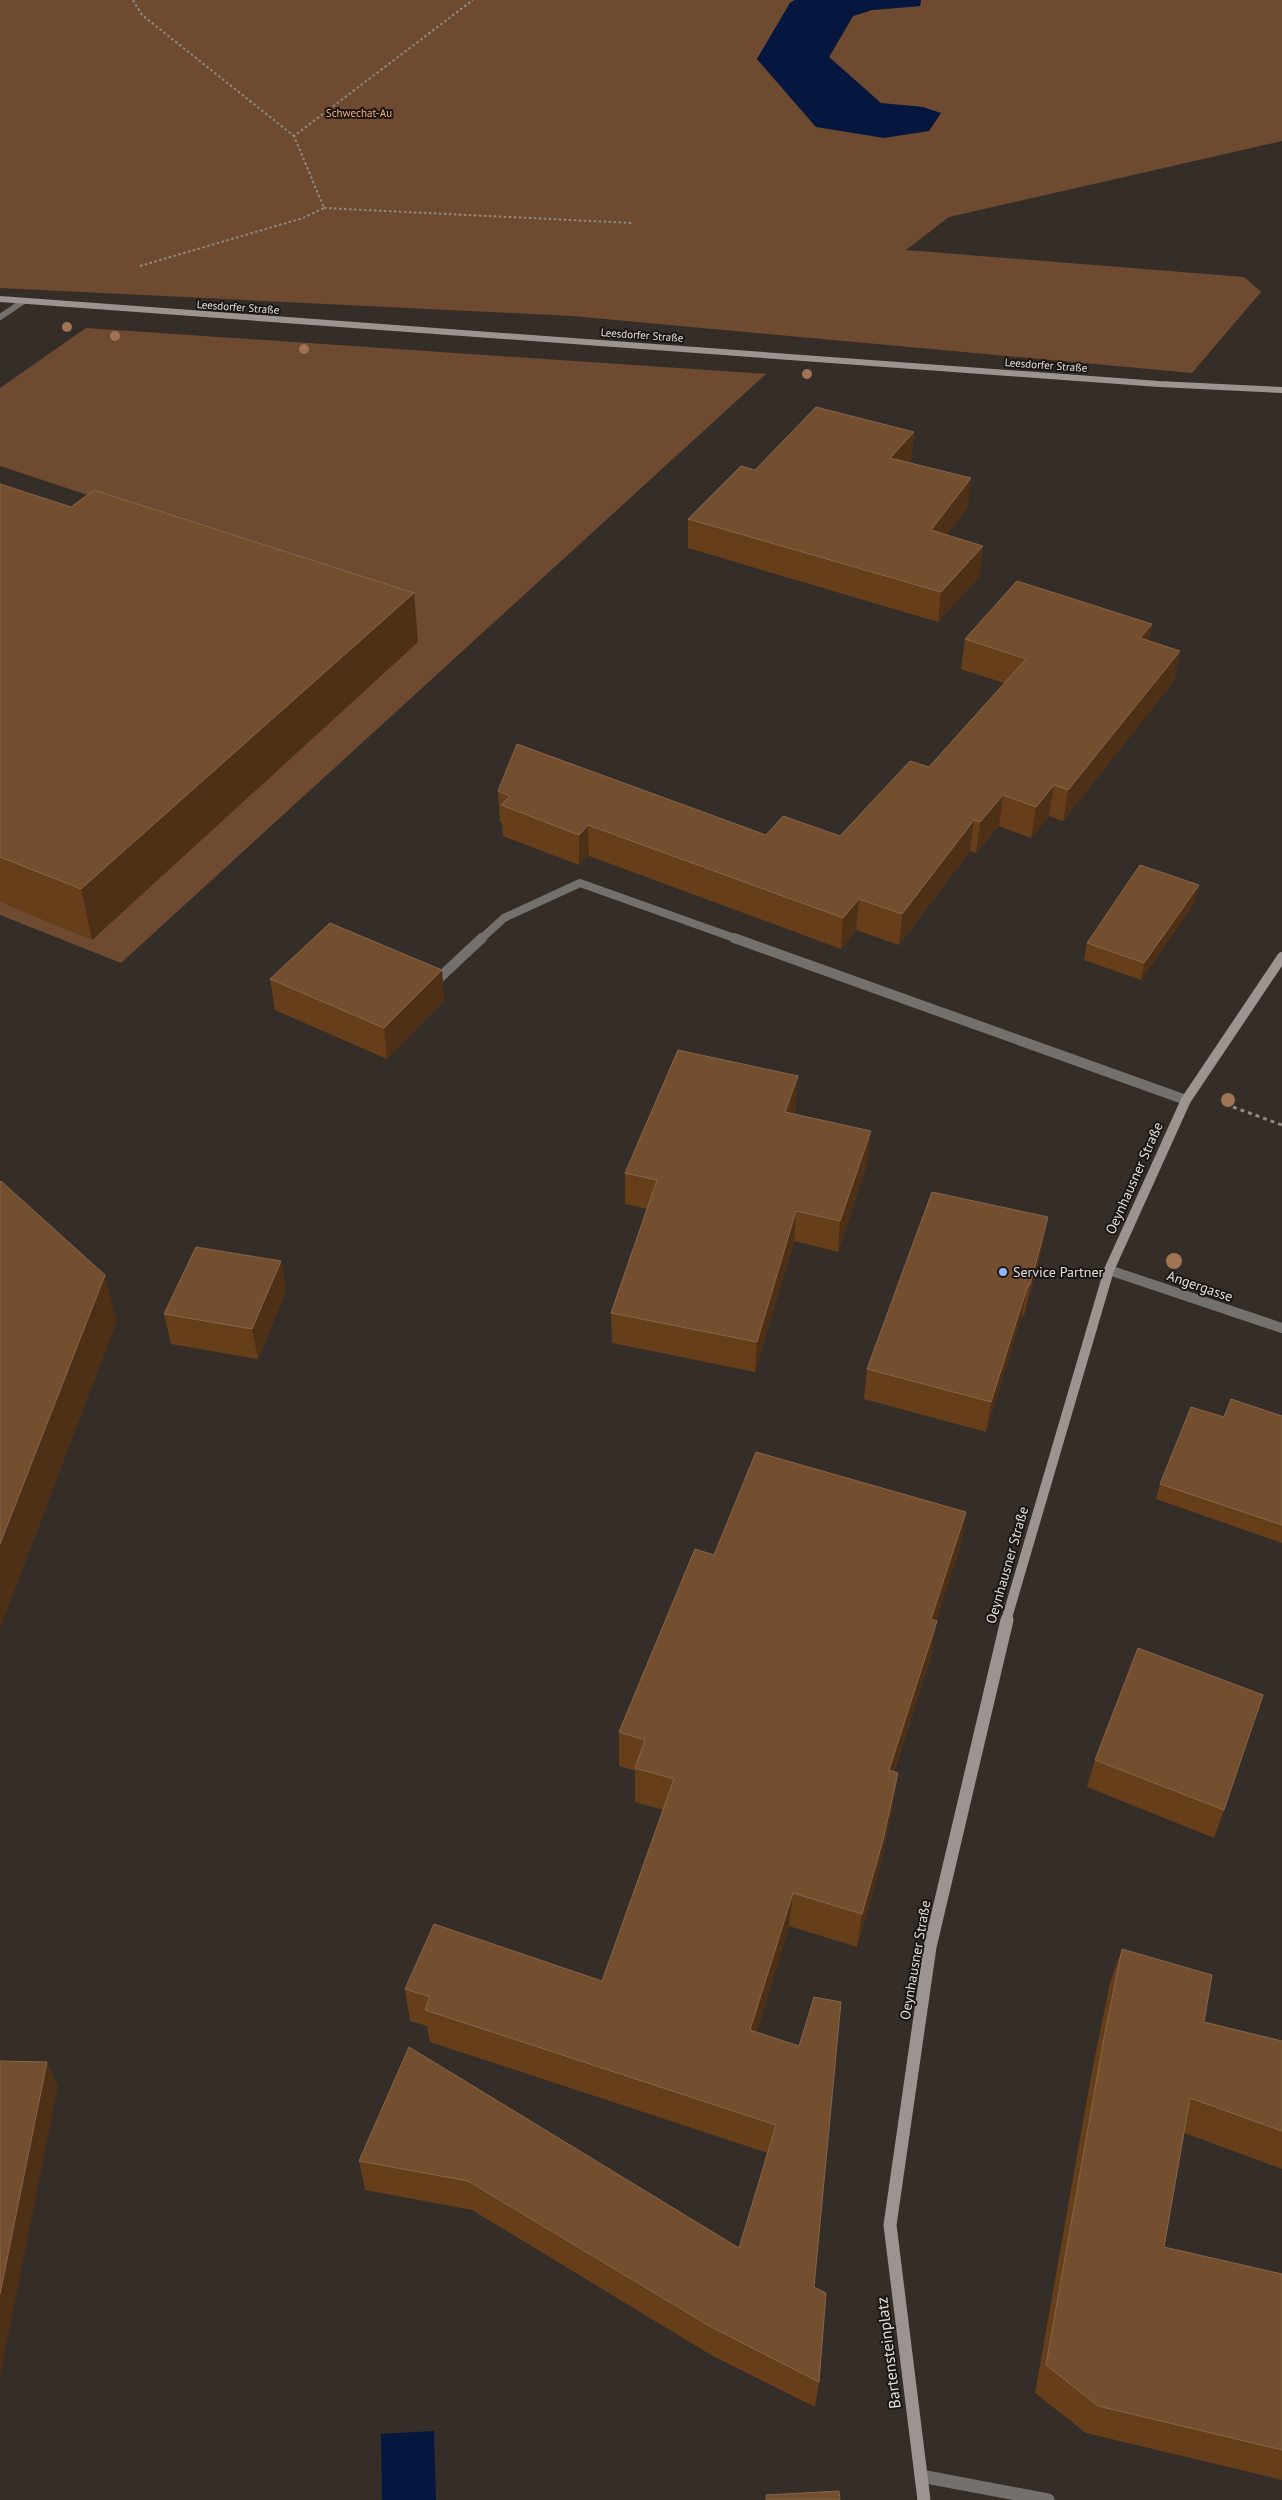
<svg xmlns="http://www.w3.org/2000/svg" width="1282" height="2500" font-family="'PT Sans',sans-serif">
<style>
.green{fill:#6e4a30}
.water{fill:#06173f}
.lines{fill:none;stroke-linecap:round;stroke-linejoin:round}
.path-far1{stroke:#908985;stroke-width:2;stroke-dasharray:2.5 2.5;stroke-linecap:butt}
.path{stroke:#908985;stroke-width:3;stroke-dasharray:4 4;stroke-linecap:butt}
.lane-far1{stroke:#74706d;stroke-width:8}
.lane{stroke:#74706d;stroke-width:10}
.street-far2{stroke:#74706d;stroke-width:6}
.street-far1{stroke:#74706d;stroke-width:10}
.street{stroke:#74706d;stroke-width:13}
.secondary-far2{stroke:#9b9490;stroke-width:6}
.secondary-far1{stroke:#9b9490;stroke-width:10}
.secondary{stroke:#9b9490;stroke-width:13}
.tree{fill:#9f7354}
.wall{fill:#673e1a}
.shaded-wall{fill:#4e3017}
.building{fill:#744f2f;stroke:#86654a}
.poi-dot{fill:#93b7fd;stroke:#1a1614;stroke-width:2}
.labels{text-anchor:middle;stroke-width:4;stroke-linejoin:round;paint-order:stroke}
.far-park-label{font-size:11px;fill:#f6ad78;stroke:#1a1614}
.far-street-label{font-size:11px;fill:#e2ddd9;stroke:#1a1614}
.street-label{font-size:14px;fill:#e2ddd9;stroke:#1a1614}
.poi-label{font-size:14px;fill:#e2ddd9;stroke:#1a1614;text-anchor:start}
.near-street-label{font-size:16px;fill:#e2ddd9;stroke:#1a1614}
</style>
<rect width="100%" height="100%" fill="#352d28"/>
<path class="green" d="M0 0H795L790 3 757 59 816 127 923 107 881 104 829 57 853 16 872 10 920 6 921 0H1282V141L949 217 906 250 1244 277 1261 292 1192 373 572 316 0 288Z
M86 328 766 374 121 963 0 915V529L118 505 0 466V388Z"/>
<path class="water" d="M795 0H921L920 6 872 10 853 16 829 57 881 103 923 107 941 113 929 131 884 138 816 127 757 59 790 3Z
M434 2431 436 2500H382L381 2434Z"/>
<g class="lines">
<path class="path-far1" d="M133 0 142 15 294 136
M324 208 632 223
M140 266 303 218 324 208 294 136 473 0"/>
<path class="path" d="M1233 1107 1282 1125"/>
<path class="lane-far1" d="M481 939 504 918 580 883 737 939"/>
<path class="lane" d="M734 938 1186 1100
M436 981 482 938"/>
<path class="street-far2" d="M0 317 24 301"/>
<path class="street-far1" d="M1109 1270 1282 1328"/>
<path class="street" d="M921 2476 1048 2500"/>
<path class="secondary-far2" d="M0 299 1159 384 1282 390"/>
<path class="secondary-far1" d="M1006 1621 1109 1270 1186 1100 1282 957"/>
<path class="secondary" d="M924 2500 890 2225 930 1947 1007 1620"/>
</g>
<g class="tree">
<circle cx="67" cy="327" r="5"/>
<circle cx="115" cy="336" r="5"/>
<circle cx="304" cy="349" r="5"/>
<circle cx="807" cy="374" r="5"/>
<circle cx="1228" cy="1100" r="7"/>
<circle cx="1174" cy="1261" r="8"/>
</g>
<path class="wall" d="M914 432 911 461 909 463 968 507 946 535 980 576 938 622 688 548V519L755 470Z
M0 484 418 642 92 940 0 902Z
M1152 624 1149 641 1180 651 1174 681 1063 821 1049 816 1031 838 999 826 976 853 970 851 899 945 856 930 841 949 589 856 579 865 503 836 502 823 500 822 498 791 766 835 840 836 929 767 1004 683 961 669 965 639Z
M1195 902 1141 980 1084 960 1087 943Z
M442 970 444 1001 387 1059 275 1010 270 979Z
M796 1107 794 1114 868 1161 838 1252 794 1241 755 1372 612 1343 611 1313 647 1209 625 1204V1173Z
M1048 1217 1042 1248 1024 1316 1022 1315 986 1432 864 1399 867 1369Z
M281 1261 286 1291 258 1359 171 1344 164 1314Z
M1282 1416V1543L1156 1499 1160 1484 1224 1417Z
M966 1512 960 1548 936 1620 931 1656 894 1772 893 1807 878 1874 857 1947 789 1926 757 2032 814 2287 819 2382 815 2407 711 2355 472 2210 365 2190 359 2161 409 2047 739 2248 768 2153 430 2042 427 2026 410 2021 405 1989 602 1981 663 1810 635 1802V1771L619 1766V1732L714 1555Z
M1095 1760 1224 1810 1214 1838 1087 1787Z
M1122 1949 1204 2022 1282 2041V2169L1184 2133 1164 2247 1282 2274V2480L1086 2433 1035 2393 1092 2071 1110 1983Z"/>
<path class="shaded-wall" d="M914 432 911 461 888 487 890 458Z
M971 478 968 507 928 560 931 530Z
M983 546 980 576 938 622 941 592Z
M414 593 418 642 92 940 81 889Z
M1152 624 1146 654 1140 638Z
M1180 651 1174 681 1063 821 1068 790Z
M1054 785 1049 816 1031 838 1036 807Z
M1003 795 999 826 976 853 980 822Z
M974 820 970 851 899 945 902 914Z
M588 825 589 856 579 865V835Z
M1199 885 1195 902 1141 980 1144 963Z
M859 899 856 930 841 949 843 918Z
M442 970 444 1001 387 1059 384 1028Z
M798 1076 796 1107 783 1143 785 1112Z
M871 1131 868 1161 838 1252 840 1221Z
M796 1211 794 1241 755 1372 757 1342Z
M1048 1217 1042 1248 1024 1316 1030 1285Z
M281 1261 286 1291 258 1359 252 1329Z
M105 1275 117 1321 0 1629V1544Z
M1028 1285 1022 1315 986 1432 991 1402Z
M966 1512 960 1548 925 1655 931 1619Z
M937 1621 931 1656 883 1804 889 1770Z
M898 1773 893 1807 878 1874 857 1947 862 1914Z
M793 1893 789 1926 748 2061 750 2030Z
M47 2062 58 2086 0 2377V2294Z"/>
<path class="building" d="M816 407 914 432 890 458 971 478 931 530 983 546 941 592 688 519 741 466 755 470Z
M0 484 71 507 94 490 414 593 81 889 0 857Z
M1017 581 1152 624 1140 638 1180 651 1068 790 1054 785 1036 807 1003 795 980 822 974 820 902 914 859 899 843 918 588 825 579 835 501 805 510 796 498 791 517 744 766 835 783 816 840 836 910 761 929 767 1026 659 965 639Z
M1140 865 1199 885 1144 963 1087 943Z
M330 923 442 970 384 1028 270 979Z
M678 1050 798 1076 785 1112 871 1131 840 1221 796 1211 757 1342 611 1313 657 1180 625 1173Z
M1 1181 105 1275 0 1544V1182Z
M932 1192 1048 1217 1030 1285H1028L991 1402 867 1369Z
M196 1247 281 1261 252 1329 164 1314Z
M1231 1399 1282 1416V1525L1160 1484 1191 1407 1224 1417Z
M756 1452 966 1512 931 1619 937 1621 889 1770 898 1773 883 1840 862 1914 793 1893 750 2030 799 2046 814 1997 841 2002 814 2287 826 2293 819 2382 713 2328 468 2181 359 2161 409 2047 739 2248 776 2125 425 2010 430 1997 405 1989 434 1924 602 1981 674 1779 635 1768 645 1740 619 1732 695 1549 714 1555Z
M1138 1648 1263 1695 1224 1810 1095 1760Z
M1122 1949 1212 1975 1204 2022 1282 2041V2131L1190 2098 1164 2247 1282 2274V2450L1098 2406 1046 2365 1104 2038Z
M0 2061 47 2062 0 2294Z
M839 2491 840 2500H766V2495Z"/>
<circle class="poi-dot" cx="1003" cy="1272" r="5"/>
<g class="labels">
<g class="far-park-label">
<text x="359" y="117">Schwechat-Au</text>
</g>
<g class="far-street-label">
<text transform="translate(238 307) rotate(4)" y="4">Leesdorfer Straße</text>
<text transform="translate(642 335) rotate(4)" y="4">Leesdorfer Straße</text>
<text transform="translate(1046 365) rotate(4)" y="4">Leesdorfer Straße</text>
</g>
<g class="street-label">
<text transform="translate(1134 1178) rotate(-66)" y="5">Oeynhausner Straße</text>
<text transform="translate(1200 1286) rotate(19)" y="5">Angergasse</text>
<text transform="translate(1007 1565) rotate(-74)" y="5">Oeynhausner Straße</text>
<text transform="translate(915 1960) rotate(-80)" y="5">Oeynhausner Straße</text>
</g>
<g class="poi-label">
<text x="1013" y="1277">Service Partner</text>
</g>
<g class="near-street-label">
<text transform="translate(888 2353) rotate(-97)" y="6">Bartensteinplatz</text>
</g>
</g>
</svg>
